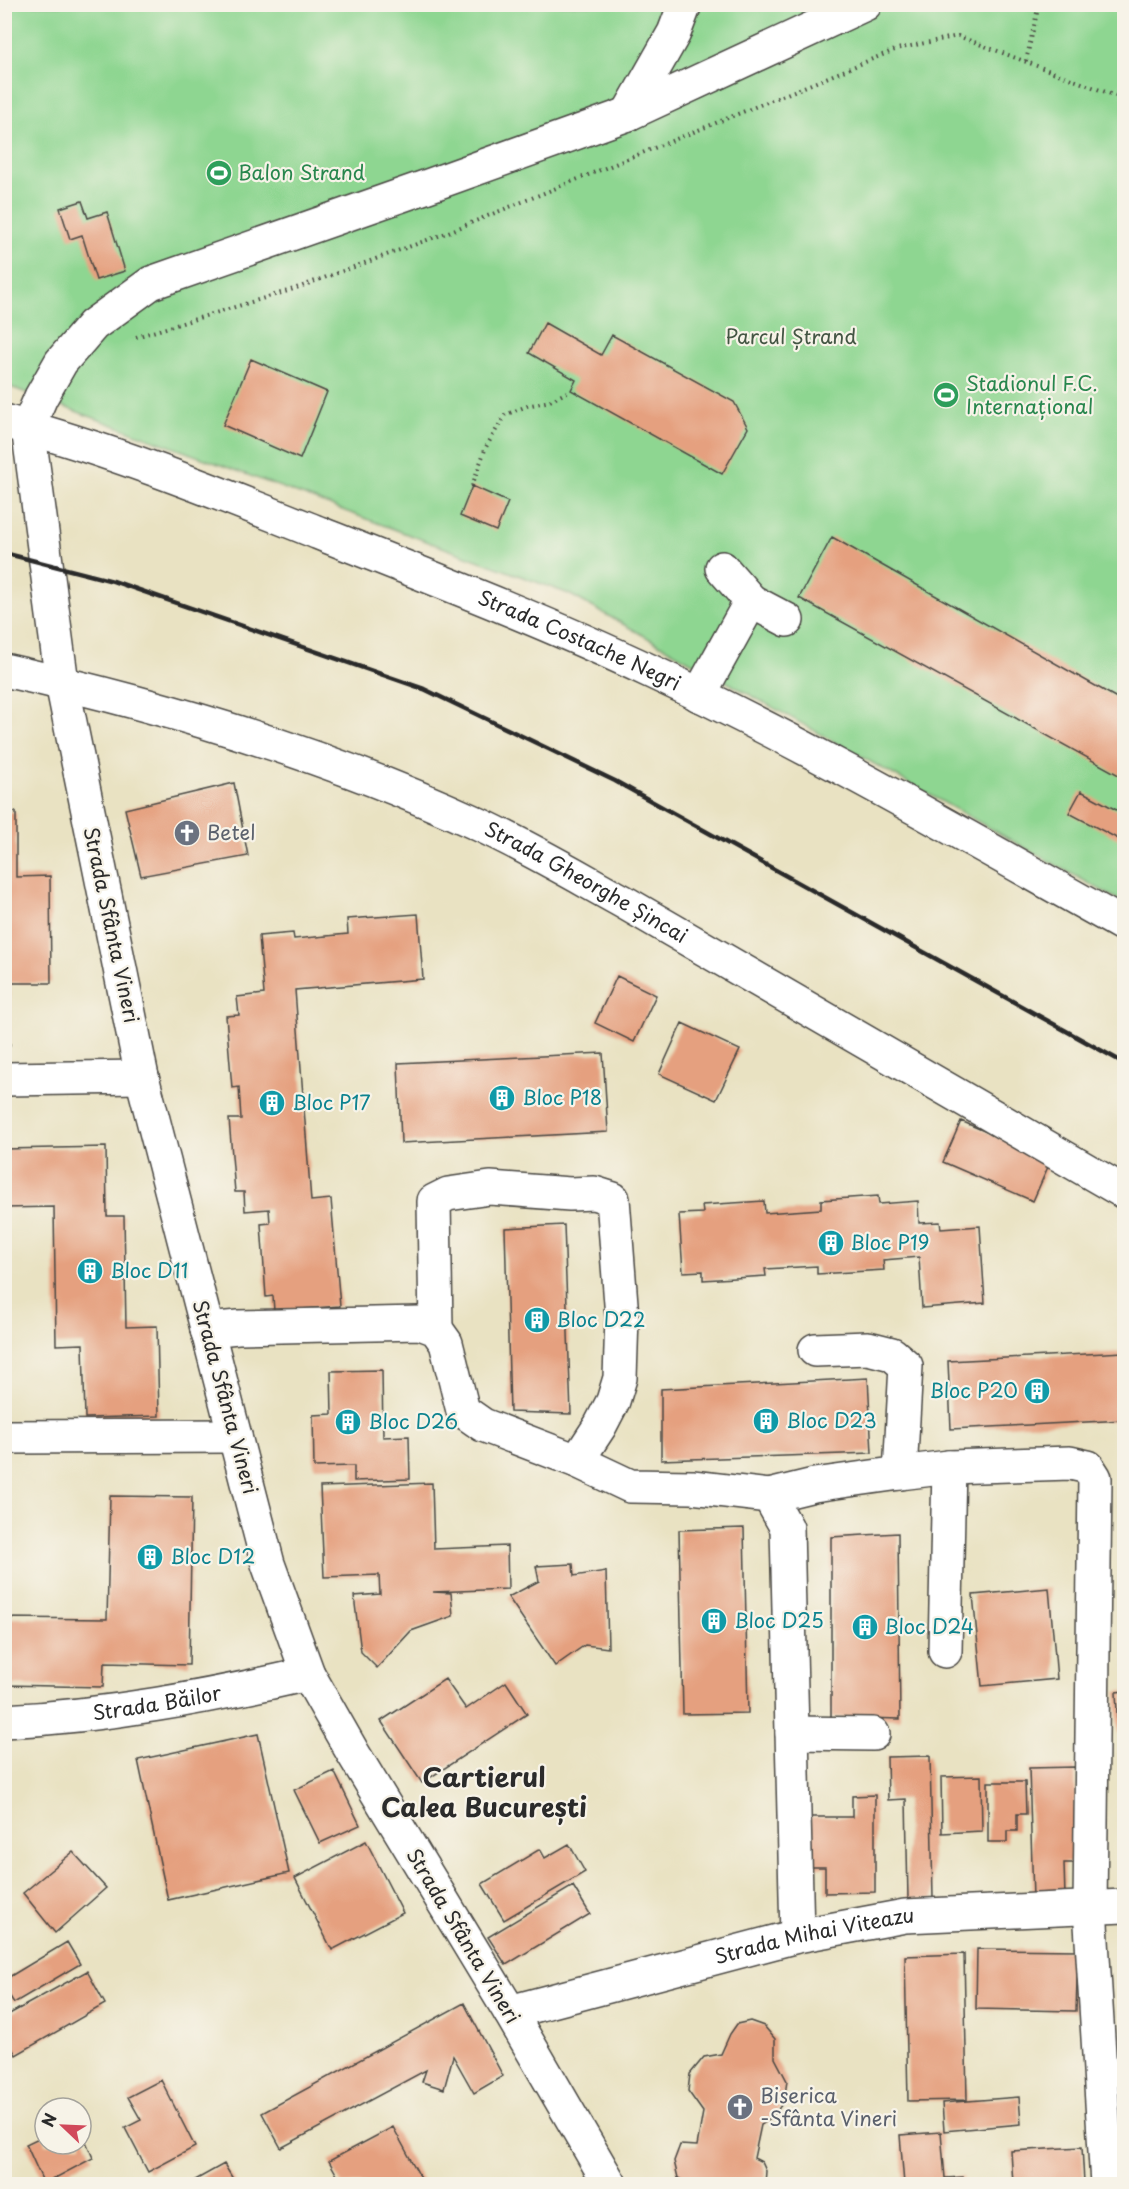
<svg xmlns="http://www.w3.org/2000/svg" width="1129" height="2189" font-family="'Playpen Sans',sans-serif">
<style>
.green{fill:#8ed691;stroke:#5c805e;stroke-width:1.5}
.building{fill:#e5a07f}
.lines{fill:none;stroke-linecap:round;stroke-linejoin:round}
.minor-casing{stroke:#484642;stroke-width:36}
.major-casing{stroke:#484642;stroke-width:36}
.path{stroke:#484642;stroke-width:4;stroke-dasharray:1.5 4.5;stroke-linecap:butt}
.minor{stroke:#fff;stroke-width:33}
.major{stroke:#fff;stroke-width:33}
.rail{stroke:#2b2b2b;stroke-width:4.5}
.labels{text-anchor:middle;stroke-width:4.5;stroke-linejoin:round;paint-order:stroke}
.leisure-label{font-size:20px;fill:#27864d;stroke:#f7f3e8;text-anchor:start}
.park-label{font-size:20px;fill:#445644;stroke:#f7f3e8}
.street-label{font-size:20px;fill:#2b2b2b;stroke:#f7f3e8}
.worship-label{font-size:20px;fill:#5b616d;stroke:#f7f3e8;text-anchor:start}
.culture-label{font-size:20px;fill:#0d838f;stroke:#f7f3e8;text-anchor:start}
.district-label{font-size:26px;font-weight:bold;fill:#2b2b2b;stroke:#f7f3e8}
</style>
<rect width="100%" height="100%" fill="#f7f3e8"/>
<filter id="ink" filterUnits="userSpaceOnUse"><feTurbulence type="fractalNoise" baseFrequency=".0167" numOctaves="2"/><feDisplacementMap in="SourceGraphic" scale="12" xChannelSelector="R" yChannelSelector="G"/><feConvolveMatrix kernelMatrix="1 2 1 2 8 2 1 2 1" color-interpolation-filters="sRGB"/></filter>
<filter id="wash" filterUnits="userSpaceOnUse"><feTurbulence type="fractalNoise" baseFrequency=".008" numOctaves="4" result="noise"/><feDisplacementMap in="SourceGraphic" scale="24" xChannelSelector="R" yChannelSelector="G"/><feGaussianBlur stdDeviation="1.35" result="paint"/><feColorMatrix in="noise" values="0 0 0 0 0 0 0 0 0 0 0 0 0 0 0 0 0 1.4 0 .05"/><feComposite in="paint" operator="in"/></filter>
<g filter="url(#wash)">
<rect width="100%" height="100%" fill="#e9e2c2"/>
<path class="green" d="M5 5H1124V903L569 594 5 385Z"/>
<g id="blocks">
<path class="building" d="M82 201 88 218 107 212 125 271 96 280 82 235 70 239 60 208Z
M545 323 601 355 612 335 734 402 748 428 722 474 571 390 576 380 529 353Z
M251 359 327 392 300 459 223 425Z
M472 486 508 502 496 531 460 516Z
M832 537 1124 702V778L799 598Z
M234 783 248 856 141 876 125 809Z
M1081 791 1124 814V842L1069 813Z
M4 812H16V877L50 876 51 983H10V1046H4Z
M418 914 423 979 295 990 311 1201 331 1199 340 1306 274 1311 273 1296 266 1297 261 1224 270 1223 269 1209 245 1211 244 1192H235L229 1119H241L239 1087 232 1088 226 1016 239 1015 237 997 264 994 259 936 293 933 294 939 348 934 347 919Z
M617 976 656 995 634 1042 595 1023Z
M682 1023 740 1050 716 1100 659 1074Z
M603 1053 608 1132 401 1143 398 1063Z
M961 1121 1051 1160 1033 1201 943 1162Z
M106 1147 107 1216H124L126 1327 157 1326 159 1416 85 1418 83 1344 56 1345 54 1207 4 1208V1149Z
M878 1196 879 1204 918 1201 919 1223 940 1222 941 1229 980 1226 985 1303 922 1308 919 1257 883 1260 884 1270 817 1274V1266L765 1269 766 1276 703 1280V1271L683 1272 679 1214 703 1213 702 1205 764 1201 765 1213 821 1209V1200Z
M564 1225 571 1414 510 1412 505 1228Z
M1124 1352V1420L951 1429 948 1361Z
M382 1370 383 1437 409 1436 410 1479 354 1481V1466L314 1467 313 1415 332 1414 331 1371Z
M868 1378 872 1453 661 1460V1389Z
M432 1483 434 1549 507 1546 508 1589 433 1592 451 1593 453 1616 411 1631 377 1668 361 1652 354 1596 380 1594 379 1575 324 1577 320 1487Z
M110 1496 192 1497 189 1665 104 1663 103 1687 4 1685V1618L107 1619Z
M744 1528 748 1713 683 1714 679 1530Z
M898 1533 900 1719 831 1717V1537Z
M573 1564 574 1576 606 1571 608 1648 585 1645 555 1666 508 1597 539 1581 536 1566Z
M1049 1588 1057 1679 982 1686 973 1595Z
M445 1679 466 1709 506 1682 527 1714 422 1783 381 1721Z
M1124 1691V1733H1118L1116 1692Z
M258 1734 289 1873 168 1900 138 1760Z
M930 1756 933 1899H908L906 1799 888 1800 887 1757Z
M1075 1767 1077 1863H1064L1065 1897 1033 1898 1029 1768Z
M334 1771 360 1825 320 1843 294 1790Z
M981 1776 982 1831 942 1833 941 1777Z
M988 1782H1025L1026 1814H1017V1831H1007V1842H988Z
M875 1795V1892L825 1893V1867H811L810 1817H852V1796Z
M366 1841 403 1913 332 1950 295 1878Z
M569 1844 585 1872 504 1920 482 1884 540 1849 545 1858Z
M73 1852 106 1888 55 1933 23 1893Z
M573 1886 590 1914 506 1965 488 1937Z
M67 1942 80 1964 14 2003 4 1987V1980Z
M977 1949 1078 1950 1076 2011 976 2009Z
M964 1954 967 2100 908 2101 905 1956Z
M87 1971 105 2004 16 2055 4 2034V2017Z
M464 2003 503 2076 474 2093 453 2056 444 2089 422 2082 426 2070 281 2148 262 2113Z
M750 2021 764 2026 775 2039V2058L787 2081 784 2101 772 2118 761 2125 754 2158 762 2162 766 2171 765 2184 688 2183 678 2178 674 2161 680 2145 697 2146 703 2112 688 2091 690 2074 704 2057 721 2054 730 2034 737 2024Z
M161 2080 195 2147 148 2172 125 2128 141 2120 128 2097Z
M1122 2085 1124 2086V2120H1120Z
M1019 2097 1021 2124 944 2131 942 2103Z
M393 2127 424 2184H342L329 2161Z
M81 2130 93 2158 44 2184 26 2144 45 2135V2144H81Z
M941 2132 945 2178 963 2177V2184H904L900 2135Z
M1082 2147 1084 2182 1013 2184 1011 2151Z
M224 2164 236 2184H188Z"/>
</g>
</g>
<g filter="url(#ink)">
<use href="#blocks" fill-opacity="0" stroke="#484642" stroke-width="1.5"/>
<g class="lines">
<defs>
<g id="minor">
<path d="M628 114 674 33 685 4"/>
<path d="M751 601 787 620"/>
<path d="M699 695 751 601 722 568"/>
<path d="M4 1079 142 1077"/>
<path d="M436 1329 434 1201 448 1194 490 1188 570 1194 594 1193 613 1199 622 1317 620 1378 613 1401 600 1426 577 1461"/>
<path d="M207 1330 238 1327 420 1323 436 1329 446 1343 463 1411 483 1425 577 1461 630 1486 692 1487 769 1496 787 1528 797 1936"/>
<path d="M4 1437 235 1436"/>
<path d="M900 1473 949 1467 1070 1463 1088 1467 1095 1478 1090 1908 1107 2184"/>
<path d="M769 1496 814 1485 900 1473 906 1366 892 1354 868 1348 815 1350"/>
<path d="M945 1651 949 1467"/>
<path id="s1" d="M4 1721C107 1716 208 1697 308 1674"/>
<path d="M792 1733 873 1734"/>
<path id="s2" d="M510 2012 797 1936 905 1916 1124 1906"/>
<path d="M610 2184 510 2012 353 1753 308 1674 268 1564 142 1077 62 683 28 427 41 397 61 362 93 325 151 283 425 187 628 114 865 4"/>
</g>
<g id="major">
<path id="s3" d="M4 421C112 450 216 492 319 533 430 577 542 620 650 671 813 747 968 838 1124 925"/>
<path id="s4" d="M4 670C166 706 328 755 478 824 528 847 575 875 622 901L1124 1192"/>
</g>
</defs>
<use href="#minor" class="minor-casing"/>
<use href="#major" class="major-casing"/>
<path class="path" d="M1026 61 1039 4
M136 337 291 290 441 235 897 49 958 36 1124 99
M472 486 486 447 505 415 527 406 550 401 571 390"/>
<use href="#minor" class="minor"/>
<use href="#major" class="major"/>
<path class="rail" d="M4 553 113 581 424 689 615 781 1124 1063"/>
</g>
</g>
<defs>
<symbol id="stadium-disc" viewBox="-11 -11 22 22"><circle r="9.5" fill="#2e9e5b" stroke="#f7f3e8"/><path d="M0-5a6.5 5 0 1 0 0 10a6.5 5 0 1 0 0-10ZM-3.5-1.8h7v3.6h-7Z" fill="#fff"/></symbol>
<symbol id="church-disc" viewBox="-11 -11 22 22"><circle r="9.5" fill="#6b7280" stroke="#f7f3e8"/><path d="M-1.2-6h2.4v3.5h3.3v2.4h-3.3V6h-2.4V-.1h-3.3v-2.4h3.3Z" fill="#fff"/></symbol>
<symbol id="building-disc" viewBox="-11 -11 22 22"><circle r="9.5" fill="#0f9aa8" stroke="#f7f3e8"/><path d="M-4-6H4V6H1V3H-1V6H-4ZM-2.5-4.3h1.7v1.8h-1.7ZM.8-4.3h1.7v1.8H.8ZM-2.5-1h1.7V.8h-1.7ZM.8-1h1.7V.8H.8Z" fill="#fff"/></symbol>
</defs>
<g fill-rule="evenodd">
<use href="#stadium-disc" x="204" y="158" width="30" height="30"/>
<use href="#stadium-disc" x="931" y="380" width="30" height="30"/>
<use href="#church-disc" x="172" y="818" width="30" height="30"/>
<use href="#building-disc" x="487" y="1083" width="30" height="30"/>
<use href="#building-disc" x="257" y="1088" width="30" height="30"/>
<use href="#building-disc" x="816" y="1228" width="30" height="30"/>
<use href="#building-disc" x="75" y="1256" width="30" height="30"/>
<use href="#building-disc" x="522" y="1305" width="30" height="30"/>
<use href="#building-disc" x="1022" y="1376" width="30" height="30"/>
<use href="#building-disc" x="751" y="1406" width="30" height="30"/>
<use href="#building-disc" x="333" y="1407" width="30" height="30"/>
<use href="#building-disc" x="135" y="1542" width="30" height="30"/>
<use href="#building-disc" x="699" y="1606" width="30" height="30"/>
<use href="#building-disc" x="850" y="1612" width="30" height="30"/>
<use href="#church-disc" x="725" y="2092" width="30" height="30"/>
</g>
<g class="labels">
<g class="leisure-label">
<text x="238" y="180">Balon Strand</text>
<text x="966" y="391">Stadionul F.C.<tspan x="966" dy="23">Internațional</tspan></text>
</g>
<g class="park-label">
<text x="791" y="344">Parcul Ștrand</text>
</g>
<g class="street-label">
<text dy="7" stroke="none"><textPath href="#s3" startOffset="616">Strada Costache Negri</textPath></text>
<text dy="7" stroke="none"><textPath href="#s4" startOffset="622">Strada Gheorghe Șincai</textPath></text>
<text transform="translate(111 925) rotate(78)" y="7">Strada Sfânta Vineri</text>
<text transform="translate(225 1397) rotate(75)" y="7">Strada Sfânta Vineri</text>
<text dy="7" stroke="none"><textPath href="#s1" startOffset="154">Strada Băilor</textPath></text>
<text transform="translate(463 1936) rotate(59)" y="7">Strada Sfânta Vineri</text>
<text dy="7" stroke="none"><textPath href="#s2" startOffset="314">Strada Mihai Viteazu</textPath></text>
</g>
<g class="worship-label">
<text x="207" y="840">Betel</text>
<text x="760" y="2103">Biserica<tspan x="760" dy="23">-Sfânta Vineri</tspan></text>
</g>
<g class="culture-label">
<text x="522" y="1105">Bloc P18</text>
<text x="292" y="1110">Bloc P17</text>
<text x="850" y="1250">Bloc P19</text>
<text x="110" y="1278">Bloc D11</text>
<text x="556" y="1327">Bloc D22</text>
<text x="1018" y="1398" text-anchor="end">Bloc P20</text>
<text x="786" y="1428">Bloc D23</text>
<text x="368" y="1429">Bloc D26</text>
<text x="170" y="1564">Bloc D12</text>
<text x="734" y="1628">Bloc D25</text>
<text x="884" y="1634">Bloc D24</text>
</g>
<g class="district-label">
<text x="484" y="1787">Cartierul<tspan x="484" dy="30">Calea București</tspan></text>
</g>
</g>
<rect width="1129" height="2189" fill="none" stroke="#f7f3e8" stroke-width="24"/>
<g transform="translate(63 2126) rotate(293)"><circle r="28" fill="#f7f3e8" stroke="#a5a39c" stroke-width="1.5"/>
<path d="M0-4.5L10 22L0 15L-10 22Z" fill="#d1495b"/>
<text y="-9" font-size="16" font-weight="bold" text-anchor="middle" fill="#2b2b2b">N</text>
</g>
</svg>
